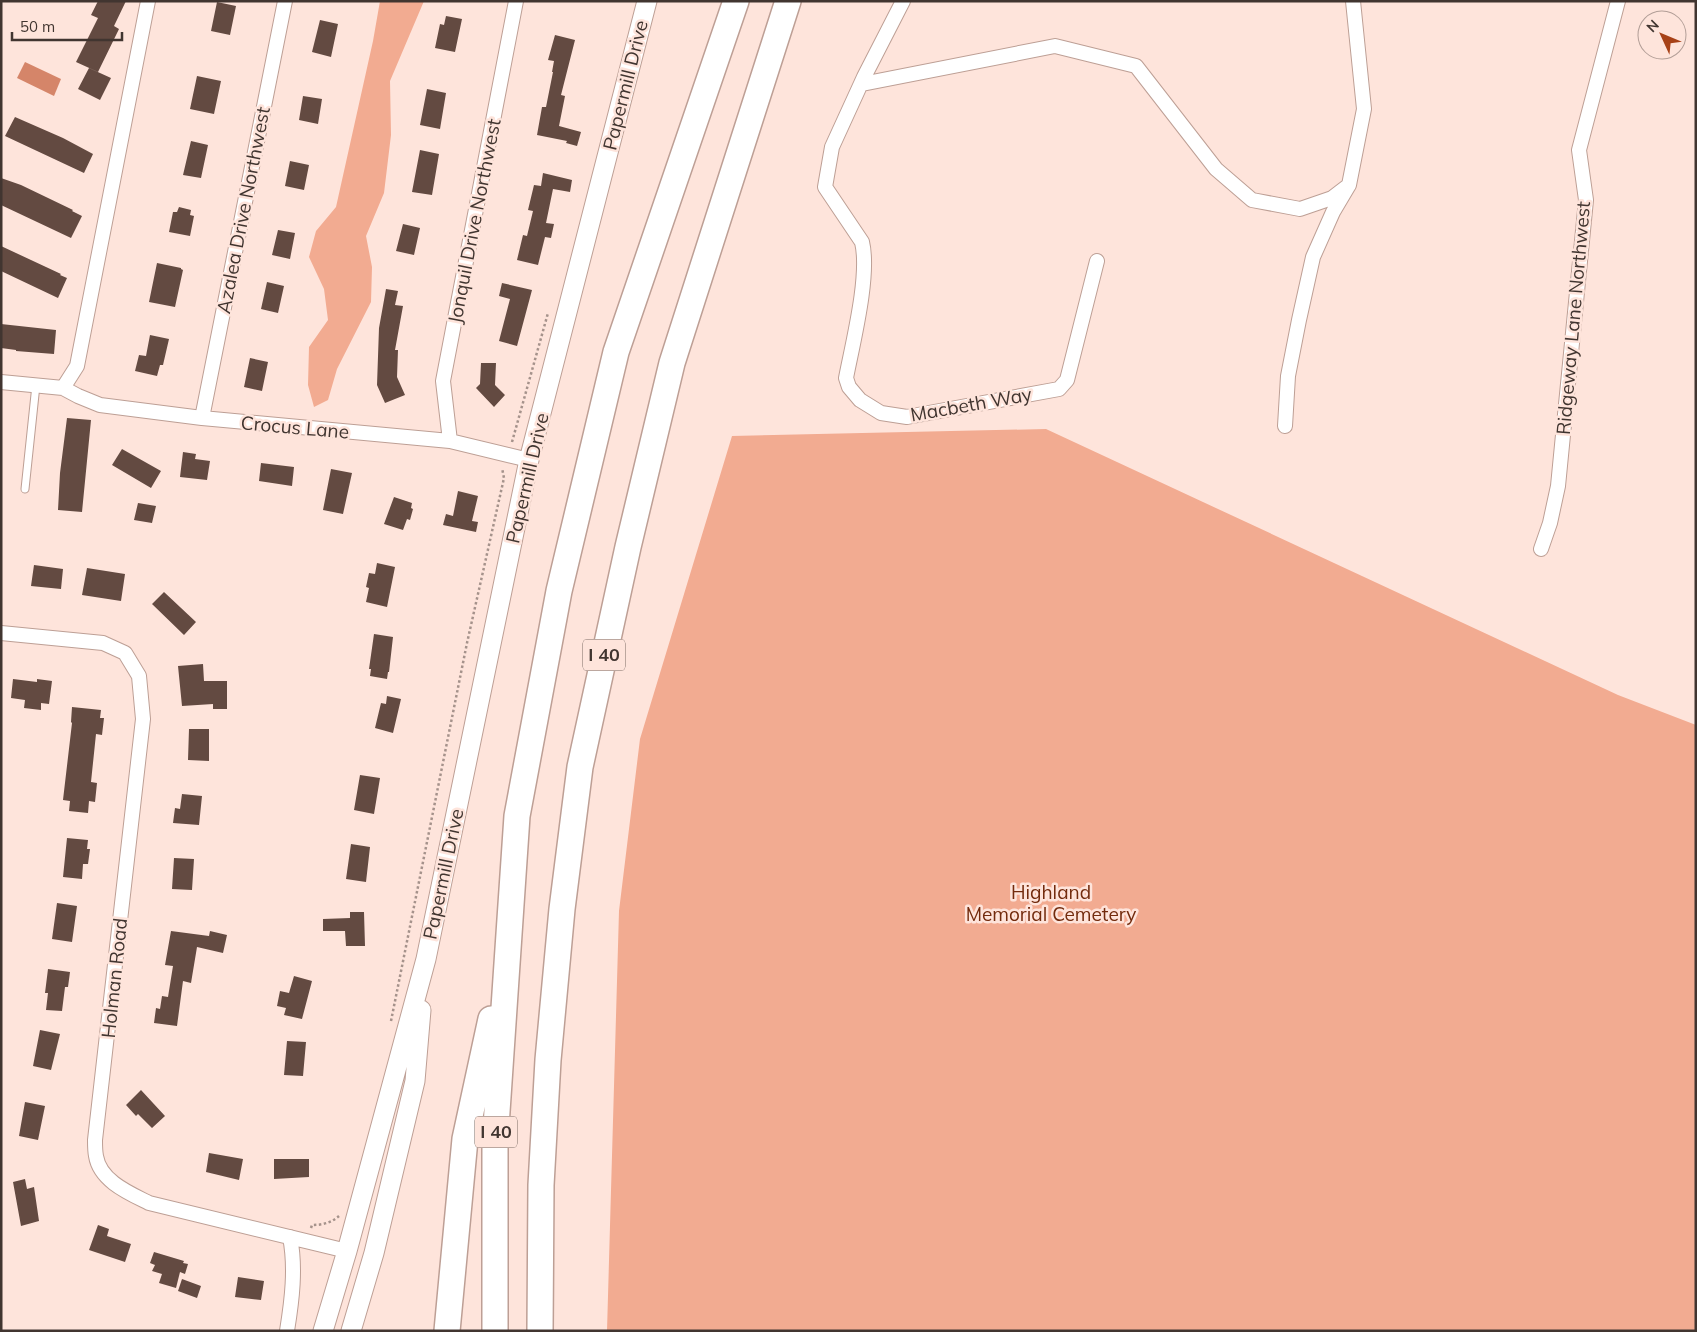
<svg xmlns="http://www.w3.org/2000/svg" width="1697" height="1332" font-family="Mulish,sans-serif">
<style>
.green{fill:#f2ab91}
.water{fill:#d58569}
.building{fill:#634a41}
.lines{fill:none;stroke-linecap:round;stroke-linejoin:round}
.service-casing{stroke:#bd9f95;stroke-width:9}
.minor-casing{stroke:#bd9f95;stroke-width:16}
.secondary-casing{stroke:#bd9f95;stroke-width:21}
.motorway-casing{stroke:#bd9f95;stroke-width:28}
.path{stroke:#a5928b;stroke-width:2.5;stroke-dasharray:2.5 2.5;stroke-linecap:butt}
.service{stroke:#fff;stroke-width:7}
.minor{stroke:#fff;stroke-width:14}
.secondary{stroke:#fff;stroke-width:19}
.motorway{stroke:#fff;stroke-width:25}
.labels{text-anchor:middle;stroke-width:5;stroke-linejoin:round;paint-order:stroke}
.shield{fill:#fee4db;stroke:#7a6a63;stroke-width:1}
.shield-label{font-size:18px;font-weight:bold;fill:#413530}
.street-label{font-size:19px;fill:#413530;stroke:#fee4db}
.park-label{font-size:19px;fill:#732b0d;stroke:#fee4db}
</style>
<rect width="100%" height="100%" fill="#fee4db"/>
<path class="green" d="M380 1H424L390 81 391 135 384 193 366 236 372 267 371 302 337 369 328 400 314 407 308 385 309 347 328 320 324 289 309 257 316 231 336 207 373 41Z
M1046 429 1618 695 1696 725V1331H607L619 911 640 739 732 436Z"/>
<path class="water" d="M25 62 61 79 54 96 17 78Z"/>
<path class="building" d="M98 1H126L114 26 119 29 98 72 76 62 98 18 91 15Z
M217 2 236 6 230 35 211 31Z
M446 16 462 19 455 52 435 48 440 24 444 25Z
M320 20 338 24 331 57 312 52Z
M555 35 575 40 561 95 565 96 559 126 581 132 577 146 566 143 567 141 537 135 542 107H546L553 72H552L554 61 548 60Z
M89 68 111 78 100 100 78 89Z
M197 76 221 81 214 114 190 109Z
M427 89 446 93 440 129 420 125Z
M303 96 322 99 318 124 299 120Z
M15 117 63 138 93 154 84 173 5 136Z
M191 141 208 145 201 178 183 175Z
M420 150 439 154 432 195 412 192Z
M290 161 309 165 304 190 285 186Z
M543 173 572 180 570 192 553 189 546 223 554 224 551 238 545 237 538 265 517 260 523 235 527 236 533 211 528 210 534 185 541 186Z
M1 178 21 185 73 210 72 211 82 216 71 238 1 205Z
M179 207 191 210 190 215 194 216 190 236 169 232 173 212H177Z
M403 224 420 228 414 255 396 251Z
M278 230 295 233 290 259 272 255Z
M1 246 61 274 60 275 67 278 58 298 1 271Z
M157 263 181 268V269L183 270 175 307 149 302Z
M267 282 284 286 278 313 261 309Z
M502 283 532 290 517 346 499 341 510 299 499 296Z
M386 289 398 291 395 305 403 306 395 350H398L397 377 405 395 385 403 377 385 379 328Z
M1 324 56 330 54 354 16 351V350L1 348Z
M150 335 169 339 163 365H160L157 376 135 371 139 355 146 356Z
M250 358 268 362 262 391 244 387Z
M481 363H496L495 385 505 395 494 407 476 388 480 384Z
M67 418 91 420 82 512 58 510 60 473Z
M122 449 161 471 151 488 112 465Z
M183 452 196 454 195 459 210 461 207 480 180 477Z
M261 463 294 467 292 486 259 481Z
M331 469 352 473 343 514 323 510Z
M458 491 478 496 472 521 478 522 476 532 443 525 446 514 453 516Z
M394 497 412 503 411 508 413 509 410 520 407 519 403 530 384 524Z
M138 503 156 506 152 523 134 520Z
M377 563 395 567 387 607 366 602 369 588 366 587 369 573 375 574Z
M34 565 63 569 61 589 31 586Z
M87 568 125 574 121 601 82 595Z
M164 592 196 622 184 635 152 604Z
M374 634 393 637 389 672H388L387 679 370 676 371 669H369Z
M203 664 204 681H227V709H213V704L182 706 178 666Z
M13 679 37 682V679L52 681 49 704 41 703V710L24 708 25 700 11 698Z
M387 696 401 699 393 733 375 728 381 703 386 704Z
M72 707 101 710 100 718H104L102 735 96 734 91 782 97 783 95 802 89 801 88 813 69 811 70 801 63 800 72 723 71 722Z
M189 729H209V761L188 760Z
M360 775 380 778 374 814 354 810Z
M182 794 202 796 199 825 173 823 175 808 180 809Z
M67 838 88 840 87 849H90L88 864H83L82 879 63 877Z
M351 844 370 847 366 882 346 879Z
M174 858 194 859 192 890 172 889Z
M57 903 77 906 72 942 52 939Z
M350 912H364L365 946H346L345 931H323V919L350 918Z
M171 931 209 936 210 931 227 935 223 953 197 947 191 983 183 981 177 1026 154 1023 156 1008 160 1009 162 996 168 997 173 966 165 965Z
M48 969 70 972 68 987H65L62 1011 46 1010 48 993H45Z
M294 976 312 981 302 1019 284 1015 286 1008 277 1006 280 991 289 993Z
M40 1030 60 1034 51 1070 33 1066Z
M287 1041 306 1042 303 1076 284 1075Z
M141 1090 165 1116 152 1128 138 1114 136 1116 126 1105Z
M25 1102 45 1106 38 1140 19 1136Z
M209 1153 243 1159 239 1180 206 1172Z
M274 1159H309V1177L274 1179Z
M25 1179 27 1189 34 1187 39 1221 21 1226 13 1182Z
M98 1225 109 1229 107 1236 131 1244 125 1262 89 1250Z
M154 1252 184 1261 183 1263 188 1264 185 1274 180 1272 176 1288 159 1283 162 1274 152 1271 155 1265 150 1263Z
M238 1277 264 1281 261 1300 235 1297Z
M182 1279 201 1286 197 1298 178 1291Z"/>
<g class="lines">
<defs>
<path id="service" d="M25 489 36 385"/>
<path id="minor" d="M903 1 864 77 832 147 825 187 862 242C870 275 853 342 846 378L849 387 860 400 881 413 907 417 1059 389 1067 380 1097 261
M862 84 1055 46 1136 66 1216 169 1252 200 1300 209 1332 198 1349 185
M1 382 63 388 78 396 100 405 202 418 450 441 529 460
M63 388 77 366 148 1
M202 418 285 1
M1285 426 1288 376 1299 320 1313 257 1333 212 1349 185 1364 109 1353 1
M450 441 443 381 516 1
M1541 549 1550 523 1558 486 1586 200 1579 150 1618 1
M1 633 103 643 125 653 139 676 143 719 95 1140C95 1145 95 1151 96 1156 100 1181 129 1193 149 1203L347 1251
M287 1331C292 1300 296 1268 290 1237"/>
<path id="secondary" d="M323 1331 347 1251 426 959 529 460 647 1
M351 1331 374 1253 415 1081 421 1010"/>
<path id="motorway" d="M447 1331 465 1139 491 1019
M495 1331V1141L517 816 559 591 616 352 736 1
M540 1331 541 1185 548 1060 562 909 580 767 628 547 672 363 788 1"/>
</defs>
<use href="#service" class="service-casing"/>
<use href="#minor" class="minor-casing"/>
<use href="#secondary" class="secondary-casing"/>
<use href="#motorway" class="motorway-casing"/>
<path class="path" d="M512 442 548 313
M391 1021 467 643 504 478 502 468
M311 1228 312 1225C322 1225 331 1223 339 1216"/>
<use href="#service" class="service"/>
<use href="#minor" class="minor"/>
<use href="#secondary" class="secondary"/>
<use href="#motorway" class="motorway"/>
</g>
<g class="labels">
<g class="shield">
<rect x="583" y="639.5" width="42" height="31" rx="4"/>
<rect x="475" y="1116.5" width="42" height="31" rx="4"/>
</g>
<g class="shield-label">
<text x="604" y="661">I 40</text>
<text x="496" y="1138">I 40</text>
</g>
<g class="street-label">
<text transform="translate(625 85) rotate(-76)" y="7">Papermill Drive</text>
<text transform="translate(243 210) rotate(-79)" y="7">Azalea Drive Northwest</text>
<text transform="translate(474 221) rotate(-79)" y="7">Jonquil Drive Northwest</text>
<text transform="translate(1573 318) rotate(-85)" y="7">Ridgeway Lane Northwest</text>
<text transform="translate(971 404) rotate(-10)" y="7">Macbeth Way</text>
<text transform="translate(295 427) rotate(5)" y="7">Crocus Lane</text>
<text transform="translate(527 478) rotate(-77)" y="7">Papermill Drive</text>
<text transform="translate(443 874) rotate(-78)" y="7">Papermill Drive</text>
<text transform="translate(114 978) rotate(-84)" y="7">Holman Road</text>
</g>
<g class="park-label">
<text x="1051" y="899">Highland<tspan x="1051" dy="22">Memorial Cemetery</tspan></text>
</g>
</g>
<rect width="1697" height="1332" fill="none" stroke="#413530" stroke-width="5"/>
<g transform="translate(1662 35) rotate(314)"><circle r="24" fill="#fee4db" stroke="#b29e97"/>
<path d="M0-4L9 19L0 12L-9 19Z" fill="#a74117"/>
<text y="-8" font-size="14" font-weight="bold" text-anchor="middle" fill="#413530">N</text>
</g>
<path d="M12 32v8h110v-8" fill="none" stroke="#413530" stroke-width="2.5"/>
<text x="20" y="32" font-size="15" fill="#413530" stroke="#fee4db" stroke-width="4" paint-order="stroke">50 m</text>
</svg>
